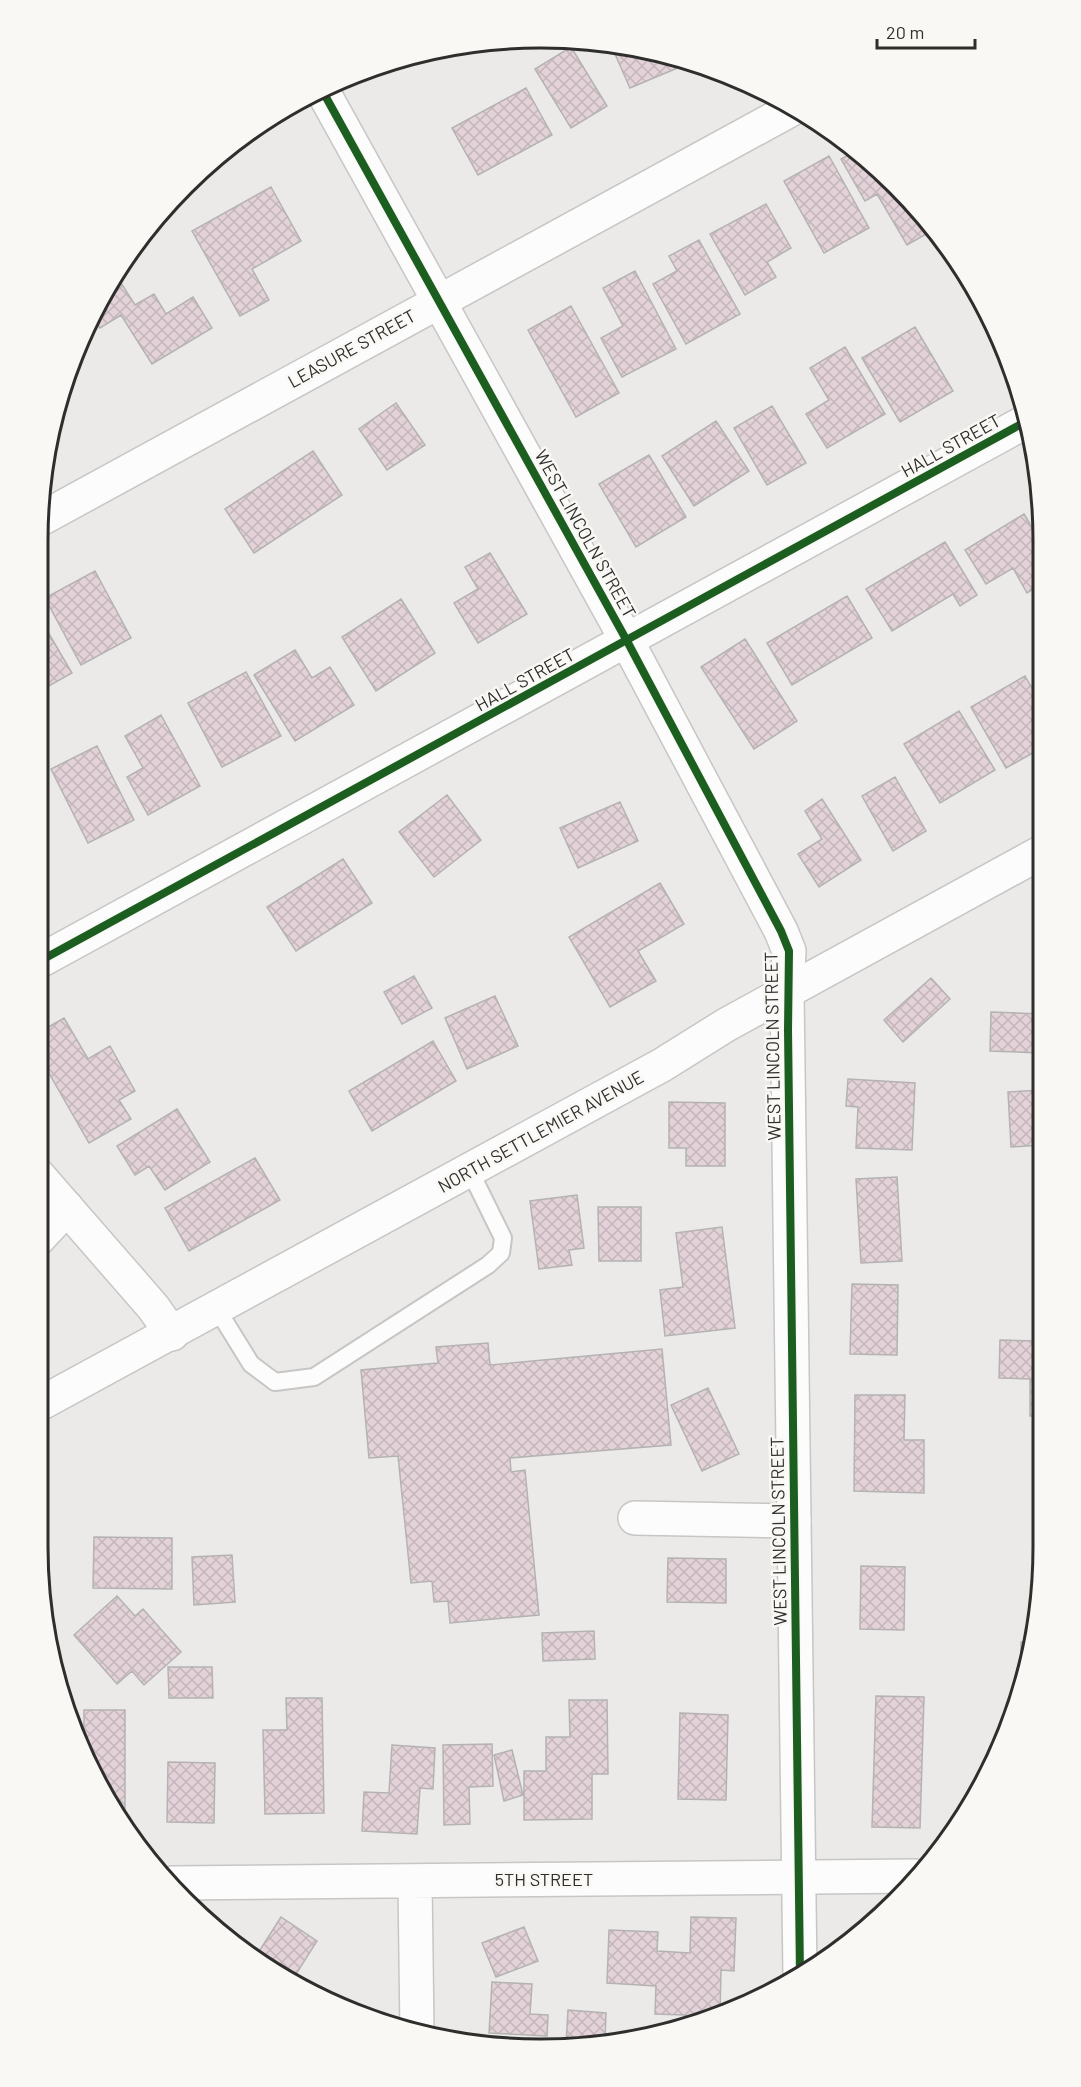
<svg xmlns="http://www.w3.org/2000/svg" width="1081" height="2087" font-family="Barlow,sans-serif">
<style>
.building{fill:url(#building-cross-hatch);stroke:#b4b3b2;stroke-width:1.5}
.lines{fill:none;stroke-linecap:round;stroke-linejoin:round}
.service-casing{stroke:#c7c6c4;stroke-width:20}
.minor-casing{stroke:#c7c6c4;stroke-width:36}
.tertiary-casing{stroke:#c7c6c4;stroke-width:36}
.secondary-casing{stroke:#c7c6c4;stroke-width:36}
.service{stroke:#fcfcfc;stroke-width:16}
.minor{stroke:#fcfcfc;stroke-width:33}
.tertiary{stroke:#fcfcfc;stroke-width:33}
.secondary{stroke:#fcfcfc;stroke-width:33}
.cycleway-casing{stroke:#f9f8f4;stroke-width:11}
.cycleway{stroke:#1b5e20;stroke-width:8}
.labels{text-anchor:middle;stroke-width:5;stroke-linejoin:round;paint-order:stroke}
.street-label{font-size:18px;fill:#2e2e2d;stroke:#f9f8f4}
.rim{fill:none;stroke:#2e2e2d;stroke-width:3}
</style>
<defs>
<pattern id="building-cross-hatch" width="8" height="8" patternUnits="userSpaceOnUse" patternTransform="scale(1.5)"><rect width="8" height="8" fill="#e3d3d9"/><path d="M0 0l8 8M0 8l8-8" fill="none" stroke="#c3b5bb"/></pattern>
</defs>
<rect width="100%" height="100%" fill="#ebeae8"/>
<path class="building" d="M611 45 671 55 686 60 687 64 630 88Z
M571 47 607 106 571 128 535 69Z
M526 88 552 135 478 175 452 128Z
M258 127 261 131 217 157Z
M856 151 872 162 935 229 907 245 877 194 865 201 841 159Z
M829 156 869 228 824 253 784 181Z
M271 187 301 241 252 269 269 300 240 316 192 231Z
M766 204 791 248 767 262 776 277 745 295 710 234Z
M699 240 740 314 686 344 653 284 677 271 669 256Z
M635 271 676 349 622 377 601 338 623 326 603 288Z
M116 275 135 305 154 294 166 314 193 297 212 328 152 364 121 315 100 328 91 315Z
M571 306 619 393 576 417 528 330Z
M915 327 953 391 900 422 862 358Z
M845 347 885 414 827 448 806 414 829 400 810 368Z
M396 403 425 445 387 470 359 429Z
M772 406 806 463 767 485 734 428Z
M716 421 749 471 694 506 662 456Z
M313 451 342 495 254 553 225 509Z
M649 455 686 517 636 547 599 484Z
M1024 514 1039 539V585L1027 593 1013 568 986 584 965 550Z
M945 542 977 595 960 606 953 594 892 631 866 589Z
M490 553 527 614 478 643 454 603 478 589 465 567Z
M95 571 131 638 81 665 45 598Z
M847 596 872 638 792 685 767 643Z
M401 599 435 653 376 691 342 637Z
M38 615 72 673 38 692Z
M745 639 797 721 754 749 701 667Z
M295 650 312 678 330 667 354 705 295 741 254 675Z
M246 672 281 736 222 767 188 703Z
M1025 676 1040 702V749L1006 768 971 707Z
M959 711 995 770 940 803 904 744Z
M161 715 200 786 148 815 127 777 143 768 125 736Z
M97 746 134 820 88 843 51 769Z
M895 777 926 831 893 851 862 796Z
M447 795 481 840 434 877 399 832Z
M822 799 861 860 819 887 798 854 822 839 805 811Z
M620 802 638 841 578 868 560 828Z
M343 859 372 903 296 951 267 907Z
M660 883 684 924 638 951 656 981 610 1007 569 937Z
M414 976 432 1008 402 1024 384 992Z
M931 978 950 999 903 1042 884 1020Z
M495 996 518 1046 467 1069 445 1018Z
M991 1012 1041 1014 1040 1053 990 1051Z
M64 1018 88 1059 110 1046 135 1091 119 1100 131 1119 89 1143 38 1054V1033Z
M433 1041 456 1081 372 1131 349 1091Z
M848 1079 915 1083 912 1150 856 1148 858 1107 846 1106Z
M1041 1090V1145L1011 1147 1008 1092Z
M669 1102 725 1103V1166H686V1148H669Z
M177 1109 210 1162 165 1190 149 1166 135 1175 117 1146Z
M255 1158 280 1200 189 1251 165 1208Z
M897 1177 902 1261 861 1263 856 1179Z
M577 1195 584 1248 569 1250 572 1265 539 1269 530 1201Z
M598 1207H641V1261H599Z
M722 1227 735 1328 665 1336 660 1290 683 1287 676 1233Z
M852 1284 898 1285 897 1355 850 1354Z
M1040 1310 1042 1416H1030V1379L999 1378 1000 1340 1040 1341Z
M488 1343 490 1365 662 1349 671 1445 510 1458 511 1472 525 1470 539 1615 450 1623 448 1601 434 1602 432 1581 411 1583 398 1456 369 1458 361 1370 438 1363 436 1347Z
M708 1388 739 1454 702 1471 671 1405Z
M855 1395H905L904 1440H924V1493L854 1491Z
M94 1537 172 1538V1589L93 1588Z
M232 1555 235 1602 194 1605 192 1557Z
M668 1558 726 1559V1603L667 1602Z
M861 1566 905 1567 904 1630 860 1629Z
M117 1596 135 1616 143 1609 181 1652 144 1685 132 1671 117 1684 74 1635Z
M594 1631 595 1659 543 1661 542 1633Z
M1021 1642H1032L1026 1676 1021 1690Z
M168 1667H212L213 1698H169Z
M876 1696 924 1697 920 1828 872 1827Z
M286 1698H322L324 1813 265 1814 263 1730H287Z
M569 1700H607L608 1774H592V1819L524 1820V1771H546V1737H570Z
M84 1710H125V1822L84 1746Z
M680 1713 728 1715 726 1800 678 1799Z
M492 1744 493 1786 469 1787 470 1824 444 1825 443 1745Z
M392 1745 435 1748 433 1789 420 1788 417 1834 362 1831 364 1792 389 1793Z
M512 1750 523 1795 504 1801 494 1755Z
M168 1762 215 1763 214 1823 167 1822Z
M281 1917 317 1941 293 1979 256 1956Z
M691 1917 736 1918 734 1971 721 1970 720 2014 685 2022V2015L655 2014 656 1986 607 1983 609 1930 658 1932 657 1951 690 1953Z
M524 1927 538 1961 496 1977 482 1943Z
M492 1982 532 1984 530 2014 548 2015 547 2036 489 2033Z
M568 2010 606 2013 605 2041 582 2046 566 2045Z"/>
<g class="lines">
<defs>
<path id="service" d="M217 1309 251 1364 275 1382 314 1377 488 1265 501 1253 503 1238 470 1171"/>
<path id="minor" d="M322 90 627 641 781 931 789 951 787 991
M39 520 792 109
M38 962 1025 422
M38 1239 67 1208
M635 1518 794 1521
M415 1881 417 2033
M173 1883 915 1876"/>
<path id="tertiary" d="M787 991 800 1975
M38 1175 153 1307 172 1334"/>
<path id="secondary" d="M38 1405 662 1065 726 1025 1040 853"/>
</defs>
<use href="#service" class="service-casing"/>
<use href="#minor" class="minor-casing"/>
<use href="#tertiary" class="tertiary-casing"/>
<use href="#secondary" class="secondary-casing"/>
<use href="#service" class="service"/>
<use href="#minor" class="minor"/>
<use href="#tertiary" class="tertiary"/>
<use href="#secondary" class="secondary"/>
<defs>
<path id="cycleway" d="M322 90 627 641 781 931 789 951 788 1030 800 1975
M38 962 1025 422"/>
</defs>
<use href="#cycleway" class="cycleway-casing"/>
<use href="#cycleway" class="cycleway"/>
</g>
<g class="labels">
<g class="street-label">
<text transform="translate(352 349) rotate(-29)" y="6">LEASURE STREET</text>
<text transform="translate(951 446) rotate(-29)" y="6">HALL STREET</text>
<text transform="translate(585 534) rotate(61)" y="6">WEST LINCOLN STREET</text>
<text transform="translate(525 680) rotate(-29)" y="6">HALL STREET</text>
<text transform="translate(773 1046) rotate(-91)" y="6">WEST LINCOLN STREET</text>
<text transform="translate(541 1132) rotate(-29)" y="6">NORTH SETTLEMIER AVENUE</text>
<text transform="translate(779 1531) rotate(-91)" y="6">WEST LINCOLN STREET</text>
<text x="544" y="1886">5TH STREET</text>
</g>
</g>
<path d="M0 0H1081V2087H0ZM540 48H541A492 492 0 0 1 1033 540V1547A492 492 0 0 1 541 2039H540A492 492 0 0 1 48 1547V540A492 492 0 0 1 540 48Z" fill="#f9f8f4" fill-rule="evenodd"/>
<path class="rim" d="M540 48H541A492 492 0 0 1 1033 540V1547A492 492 0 0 1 541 2039H540A492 492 0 0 1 48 1547V540A492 492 0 0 1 540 48Z"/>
<path d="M877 39v9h98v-9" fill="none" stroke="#2e2e2d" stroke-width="3"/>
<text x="886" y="39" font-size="18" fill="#2e2e2d" stroke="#f9f8f4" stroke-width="4.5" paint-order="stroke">20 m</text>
</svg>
